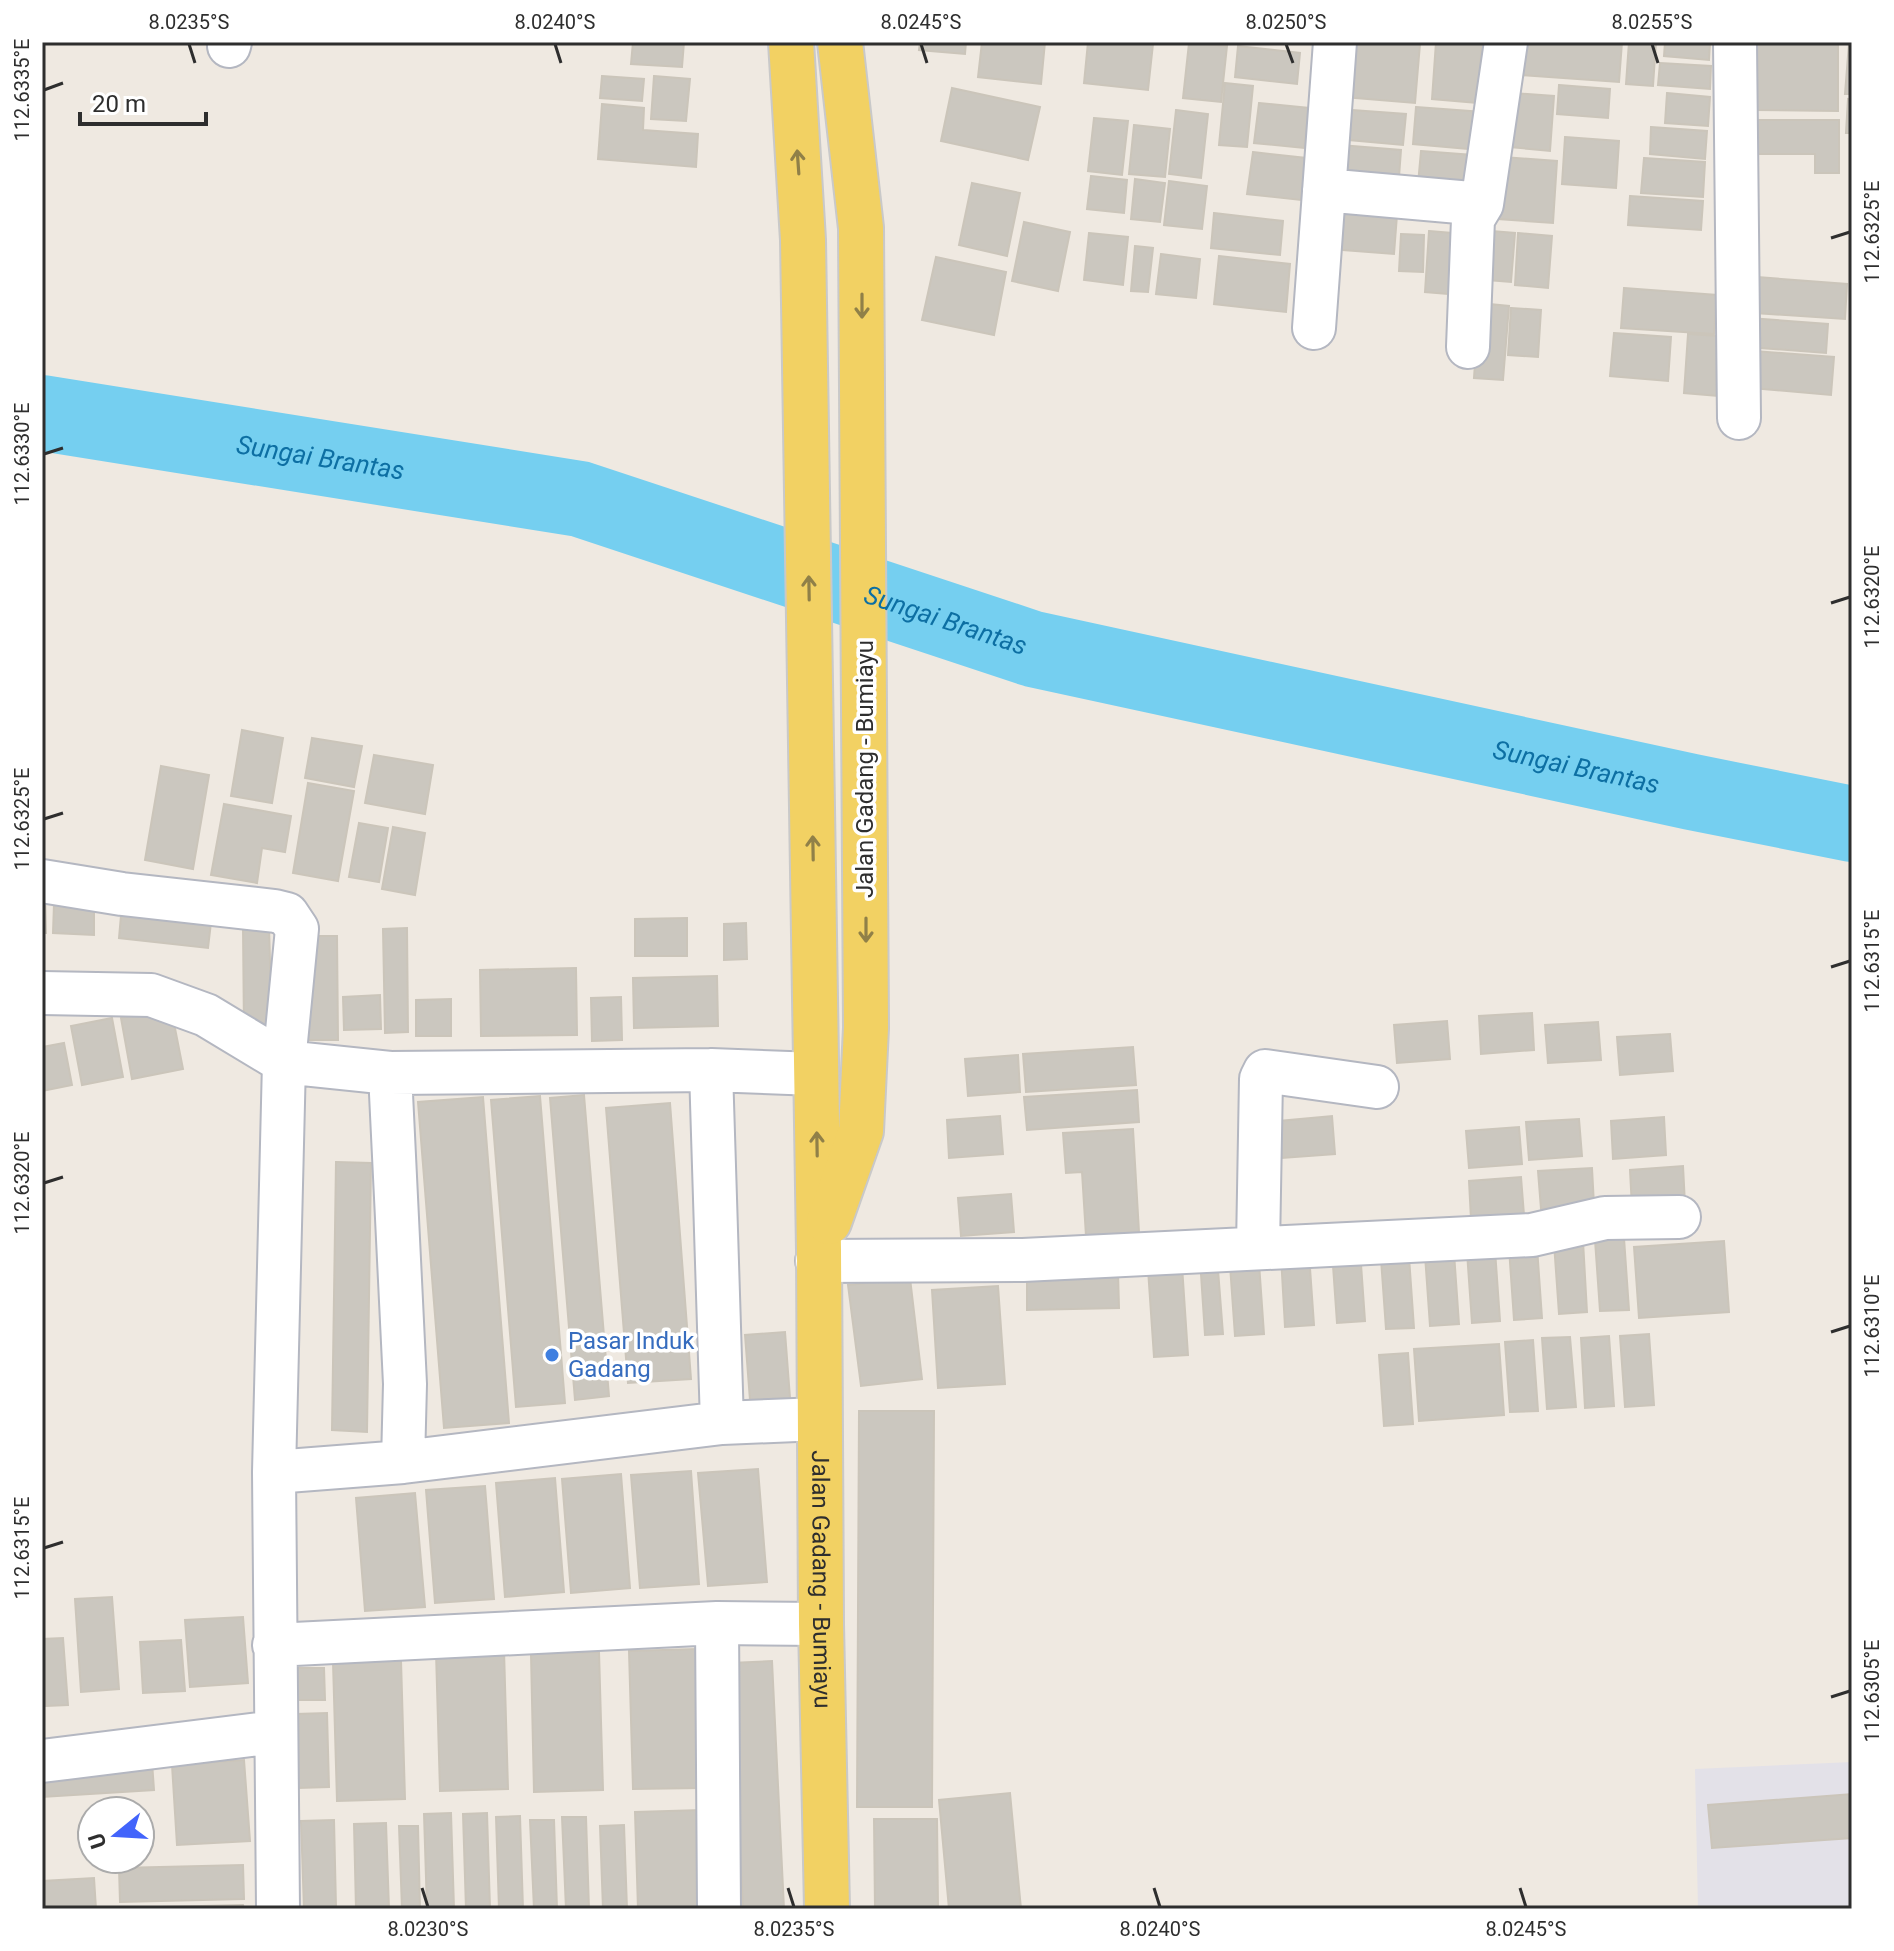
<svg xmlns="http://www.w3.org/2000/svg" width="1894" height="1951" font-family="Roboto,sans-serif">
<style>
.industrial{fill:#e3e1e8}
.lines{fill:none;stroke-linecap:round;stroke-linejoin:round}
.river{stroke:#75cff0;stroke-width:76}
.building{fill:#cbc7bf;stroke:#cbc5ba;stroke-width:2}
.minor-casing{stroke:#b4b7c1;stroke-width:46}
.major-casing{stroke:#c9c9c9;stroke-width:48}
.minor{stroke:#fff;stroke-width:42}
.major{stroke:#f2d163;stroke-width:44}
.oneway{stroke:#908048}
.ticks{fill:none;stroke:#2e2e2e;stroke-width:3}
.shop-dot{fill:#3f7fe0;stroke:#fff;stroke-width:3}
.labels{text-anchor:middle;stroke-width:7;stroke-linejoin:round;paint-order:stroke}
.street-label{font-size:24px;fill:#2e2e2e;stroke:#fff}
.shop-label{font-size:24px;fill:#366cbe;stroke:#fff;text-anchor:start}
.water-label{font-size:26px;font-style:italic;fill:#0d6fa3;stroke:#fff}
.neatline{fill:none;stroke:#2e2e2e;stroke-width:3}
.ticks-label{font-size:20px;text-anchor:middle;fill:#2e2e2e}
</style>
<rect width="100%" height="100%" fill="#efe9e1"/>
<path class="industrial" d="M1852 1762V1909H1698L1695 1769Z"/>
<g class="lines">
<path class="river" id="s1" d="M42 413 580 499 1033 649 1692 792 1852 824"/>
</g>
<path class="building" d="M633 42H684L682 67 631 64Z
M920 42H966L965 54 919 50Z
M982 42H1045L1041 84 978 77Z
M1088 42 1153 44 1148 90 1084 83Z
M1348 42 1420 44 1415 103 1344 97Z
M1436 42 1482 44 1477 103 1432 99Z
M1522 42H1622L1619 82 1520 75Z
M1629 42H1656L1653 86 1626 84Z
M1665 42H1710L1709 60 1664 56Z
M1189 43 1227 46 1221 102 1183 98Z
M1838 43V111L1755 110 1754 44Z
M1849 43 1852 44V94H1845Z
M1238 46 1300 53 1297 84 1235 77Z
M1660 63 1711 66 1710 89 1658 85Z
M602 76 644 79 642 101 600 98Z
M654 76 690 79 686 121 651 119Z
M1225 83 1253 86 1247 147 1219 145Z
M1559 85 1610 89 1608 118 1557 114Z
M952 88 1040 107 1028 160 941 141Z
M1514 93 1554 96 1550 151 1510 147Z
M1667 93 1710 97 1708 126 1665 123Z
M1848 99 1852 100V133H1846Z
M1259 103 1309 108 1304 148 1254 143Z
M602 104 644 108 643 130 698 134 696 167 598 159Z
M1416 107 1483 112 1479 150 1413 144Z
M1176 110 1208 114 1201 178 1169 174Z
M1352 110 1406 114 1403 145 1349 140Z
M1094 118 1128 121 1122 175 1088 171Z
M1746 120H1839V173H1815V154H1746Z
M1134 125 1170 129 1165 177 1129 174Z
M1651 127 1707 131 1705 159 1650 154Z
M1565 137 1619 141 1616 188 1562 184Z
M1340 145 1401 150 1399 177 1338 172Z
M1421 151 1473 155 1471 187 1418 184Z
M1253 152 1306 158 1301 200 1247 194Z
M1503 157 1557 161 1553 223 1498 219Z
M1644 158 1705 162 1703 197 1641 193Z
M1091 176 1127 180 1124 213 1087 209Z
M1135 179 1165 183 1160 222 1131 219Z
M1169 181 1207 186 1202 229 1164 225Z
M972 183 1020 193 1007 256 959 245Z
M1630 196 1703 201 1701 230 1628 225Z
M1333 210 1397 215 1394 254 1330 249Z
M1214 213 1283 221 1280 255 1211 248Z
M1024 222 1070 232 1058 291 1012 281Z
M1479 230 1515 233 1511 282 1475 279Z
M1429 231 1464 234 1460 295 1425 292Z
M1089 233 1128 237 1123 285 1084 280Z
M1518 233 1552 236 1548 288 1515 285Z
M1401 234 1424 235 1423 272 1399 271Z
M1135 246 1153 248 1148 292 1131 291Z
M1161 254 1200 259 1196 298 1156 294Z
M1219 256 1290 264 1286 312 1214 304Z
M936 257 1006 272 994 335 922 320Z
M1757 277 1847 284 1845 319 1755 313Z
M1624 288 1717 295 1714 334 1621 328Z
M1479 303 1509 306 1503 380 1474 378Z
M1511 308 1541 310 1538 357 1508 355Z
M1749 318 1828 324 1826 353 1747 347Z
M1614 333 1671 337 1668 381 1610 376Z
M1688 334 1734 337 1730 397 1684 393Z
M1754 351 1834 357 1831 395 1752 388Z
M242 730 283 738 272 803 231 796Z
M312 738 362 746 354 787 305 778Z
M374 755 433 765 425 814 365 803Z
M161 766 209 775 193 869 145 860Z
M308 783 354 791 338 881 293 873Z
M224 804 291 816 285 852 262 848 257 883 211 875Z
M359 823 388 828 379 882 349 877Z
M393 827 425 833 415 895 382 889Z
M42 895H45L46 933H42Z
M54 904 94 905V935L53 933Z
M122 904 212 914 208 948 119 938Z
M687 918V956H635V919Z
M746 923 747 959 724 960V924Z
M269 926 272 1032H244L243 927Z
M407 928 408 1032 385 1033 383 929Z
M305 936H337L338 1040H306Z
M576 968 577 1035 481 1036 480 970Z
M717 976 718 1026 634 1028 633 978Z
M380 995 381 1029 344 1030 343 997Z
M621 997 622 1040 592 1041 591 998Z
M451 999V1036H416V1000Z
M171 1008 183 1069 132 1079 121 1018Z
M1532 1013 1534 1050 1481 1054 1479 1016Z
M112 1018 123 1077 82 1085 71 1026Z
M1447 1021 1450 1059 1397 1063 1394 1025Z
M1598 1022 1601 1060 1548 1063 1545 1025Z
M1670 1034 1673 1071 1620 1075 1617 1037Z
M64 1043 72 1085 42 1091V1047Z
M1133 1047 1136 1085 1026 1092 1023 1054Z
M1018 1055 1020 1092 968 1096 965 1059Z
M1137 1090 1139 1122 1027 1130 1024 1097Z
M584 1095 609 1396 575 1400 550 1098Z
M540 1096 565 1403 516 1407 491 1100Z
M483 1097 509 1423 444 1428 418 1102Z
M670 1103 691 1379 628 1383 606 1108Z
M1000 1116 1003 1154 949 1158 947 1120Z
M1332 1116 1335 1154 1282 1158 1279 1121Z
M1664 1117 1666 1155 1613 1159 1611 1121Z
M1579 1119 1582 1156 1529 1160 1526 1122Z
M1519 1127 1522 1164 1469 1168 1466 1131Z
M1133 1129 1139 1232 1086 1236 1082 1172 1066 1173 1063 1133Z
M336 1162 371 1163 367 1432 332 1430Z
M1683 1166 1685 1204 1632 1208 1630 1170Z
M1592 1168 1594 1205 1541 1209 1538 1171Z
M1521 1177 1524 1215 1471 1219 1469 1181Z
M1011 1194 1014 1232 961 1236 958 1198Z
M1624 1238 1629 1310 1600 1311 1595 1240Z
M1583 1241 1587 1312 1559 1314 1554 1243Z
M1724 1241 1729 1312 1639 1318 1634 1247Z
M1537 1247 1542 1318 1514 1320 1509 1248Z
M1360 1250 1365 1321 1337 1323 1332 1251Z
M1495 1250 1500 1321 1472 1323 1467 1252Z
M1454 1253 1459 1324 1430 1326 1425 1255Z
M1309 1254 1314 1325 1285 1327 1281 1256Z
M1217 1257 1223 1334 1205 1335 1200 1259Z
M1409 1257 1414 1328 1386 1329 1381 1259Z
M1259 1263 1264 1334 1235 1336 1230 1265Z
M1182 1266 1188 1355 1154 1357 1148 1269Z
M1118 1272 1119 1308 1027 1310V1273Z
M910 1278 922 1379 861 1386 848 1285Z
M998 1286 1005 1384 938 1388 932 1290Z
M785 1332 790 1398 750 1400 745 1335Z
M1649 1334 1654 1405 1625 1407 1620 1336Z
M1609 1336 1614 1406 1585 1408 1581 1338Z
M1570 1337 1576 1407 1547 1409 1542 1338Z
M1533 1340 1538 1411 1510 1412 1505 1342Z
M1499 1344 1504 1415 1419 1421 1414 1349Z
M1408 1353 1413 1424 1384 1426 1379 1355Z
M859 1411H934L932 1807H857Z
M758 1469 767 1582 708 1586 698 1473Z
M691 1471 699 1584 640 1588 631 1475Z
M621 1474 630 1588 571 1593 562 1479Z
M555 1478 564 1592 505 1597 496 1483Z
M485 1486 494 1599 435 1603 426 1490Z
M415 1493 425 1607 365 1611 356 1498Z
M112 1597 119 1689 81 1692 75 1599Z
M243 1617 248 1683 190 1687 185 1620Z
M63 1638 68 1705 46 1706 42 1639Z
M181 1640 185 1691 143 1693 140 1642Z
M697 1649 701 1788 633 1789 629 1651Z
M504 1650 508 1789 440 1791 436 1652Z
M599 1652 603 1790 534 1792 531 1654Z
M401 1660 405 1799 337 1801 333 1662Z
M772 1661 784 1909H743L731 1663Z
M298 1668H324L325 1700H298Z
M327 1713 329 1787 298 1788 296 1714Z
M244 1760 250 1841 177 1845 172 1765Z
M152 1762 154 1790 42 1797V1769Z
M1010 1793 1021 1909H949L939 1800Z
M1852 1794V1838L1712 1848 1708 1805Z
M702 1810 705 1909H638L635 1812Z
M451 1813 454 1909H427L424 1814Z
M487 1813 490 1909H466L463 1814Z
M520 1816 523 1909H499L496 1817Z
M562 1817H586L589 1909H566Z
M874 1819H937L938 1909H875Z
M334 1820 336 1907 304 1909 301 1821Z
M530 1820H554L557 1909H534Z
M386 1823 389 1909H356L354 1824Z
M624 1825 627 1909H603L600 1826Z
M399 1826H418L420 1909H402Z
M243 1865 244 1899 120 1902 119 1868Z
M94 1878 96 1909H42V1881Z
M243 1905 244 1909 119 1908Z"/>
<g class="lines">
<defs>
<path id="minor" d="M1735 42 1739 418
M229 46 230 42
M1324 190 1482 204
M1314 328 1335 42
M1468 347 1473 219 1482 204 1506 42
M42 881 122 894 275 911 287 914 297 929 284 1062 274 1472 278 1909
M42 993 151 995 206 1015 284 1062 390 1073 711 1070 816 1074
M711 1070 722 1423
M390 1073 405 1384 403 1462 722 1423 820 1419
M1258 1247 1261 1079 1265 1071 1377 1087
M817 1261 1023 1260 1532 1235 1605 1218 1679 1217
M274 1472 403 1462
M717 1623 719 1909
M274 1645 717 1623 821 1624
M42 1761 275 1732"/>
<g id="major">
<path id="s2" d="M791 42 803 240 819 1250 821 1624 827 1909"/>
<path d="M829 1222 861 1131 866 1028 861 228 840 42"/>
</g>
</defs>
<use href="#minor" class="minor-casing"/>
<use href="#major" class="major-casing"/>
<use href="#minor" class="minor"/>
<use href="#major" class="major"/>
</g>
<defs><path id="oneway-shaft" d="M-6 0H5M1.5-3L5.5 0L1.5 3" fill="none" stroke-width="1.6" stroke-linecap="round" stroke-linejoin="round" transform="scale(2)"/></defs>
<g class="oneway">
<use href="#oneway-shaft" transform="translate(798 162) rotate(-94)"/>
<use href="#oneway-shaft" transform="translate(862 306) rotate(90)"/>
<use href="#oneway-shaft" transform="translate(809 588) rotate(-91)"/>
<use href="#oneway-shaft" transform="translate(813 848) rotate(-91)"/>
<use href="#oneway-shaft" transform="translate(866 930) rotate(90)"/>
<use href="#oneway-shaft" transform="translate(817 1144) rotate(-91)"/>
</g>
<path class="ticks" d="M189 44 195 63M555 44 561 63M921 44 927 63M1286 44 1293 63M1652 44 1658 63M44 90 63 83M1831 238 1850 232M44 454 63 448M1831 603 1850 597M44 819 63 813M1831 967 1850 961M44 1183 63 1177M1831 1332 1850 1326M44 1548 63 1542M1831 1697 1850 1691M422 1888 428 1907M788 1888 794 1907M1154 1888 1160 1907M1520 1888 1526 1907"/>
<circle class="shop-dot" cx="552" cy="1355" r="8"/>
<g class="labels">
<g class="street-label">
<text transform="translate(865 769) rotate(-90)" y="8">Jalan Gadang - Bumiayu</text>
<text dy="8" stroke="none"><textPath href="#s2" startOffset="1538">Jalan Gadang - Bumiayu</textPath></text>
</g>
<g class="shop-label">
<text x="568" y="1349">Pasar Induk<tspan x="568" dy="28">Gadang</tspan></text>
</g>
<g class="water-label">
<text dy="9" stroke="none"><textPath href="#s1" startOffset="282">Sungai Brantas</textPath></text>
<text dy="9" stroke="none"><textPath href="#s1" startOffset="930">Sungai Brantas</textPath></text>
<text dy="9" stroke="none"><textPath href="#s1" startOffset="1578">Sungai Brantas</textPath></text>
</g>
</g>
<rect width="1894" height="1951" fill="none" stroke="#ffffff" stroke-width="88"/>
<g transform="translate(116 1835) rotate(252)"><circle r="38" fill="#ffffff" stroke="#ababab" stroke-width="2"/>
<path d="M0-6L14 30L0 20L-14 30Z" fill="#4264fb"/>
<text y="-12" font-size="22" font-weight="bold" text-anchor="middle" fill="#2e2e2e">U</text>
</g>
<path d="M80 112v12h126v-12" fill="none" stroke="#2e2e2e" stroke-width="4"/>
<text x="92" y="112" font-size="24" fill="#2e2e2e" stroke="#ffffff" stroke-width="6" paint-order="stroke">20 m</text>
<rect x="44" y="44" width="1806" height="1863" class="neatline"/>
<g class="ticks-label">
<text x="189" y="29">8.0235°S</text>
<text x="555" y="29">8.0240°S</text>
<text x="921" y="29">8.0245°S</text>
<text x="1286" y="29">8.0250°S</text>
<text x="1652" y="29">8.0255°S</text>
<text transform="translate(22 90) rotate(-90)" y="7">112.6335°E</text>
<text transform="translate(1872 232) rotate(-90)" y="7">112.6325°E</text>
<text transform="translate(22 454) rotate(-90)" y="7">112.6330°E</text>
<text transform="translate(1872 597) rotate(-90)" y="7">112.6320°E</text>
<text transform="translate(22 819) rotate(-90)" y="7">112.6325°E</text>
<text transform="translate(1872 961) rotate(-90)" y="7">112.6315°E</text>
<text transform="translate(22 1183) rotate(-90)" y="7">112.6320°E</text>
<text transform="translate(1872 1326) rotate(-90)" y="7">112.6310°E</text>
<text transform="translate(22 1548) rotate(-90)" y="7">112.6315°E</text>
<text transform="translate(1872 1691) rotate(-90)" y="7">112.6305°E</text>
<text x="428" y="1936">8.0230°S</text>
<text x="794" y="1936">8.0235°S</text>
<text x="1160" y="1936">8.0240°S</text>
<text x="1526" y="1936">8.0245°S</text>
</g>
</svg>
